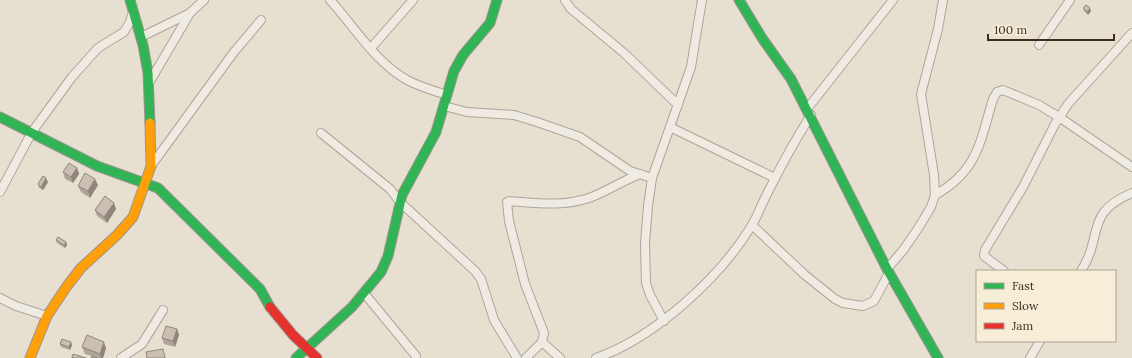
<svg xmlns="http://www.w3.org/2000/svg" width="1132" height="358" viewBox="0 0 1132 358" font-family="Lora,serif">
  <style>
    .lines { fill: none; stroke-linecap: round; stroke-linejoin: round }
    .street-casing { stroke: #ada599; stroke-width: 10 }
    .fast-casing { stroke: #9c958a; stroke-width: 11 }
    .slow-casing { stroke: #9c958a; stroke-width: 11 }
    .jam-casing { stroke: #9c958a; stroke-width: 11 }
    .street { stroke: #efebe3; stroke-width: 8 }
    .fast { stroke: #30b455; stroke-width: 9 }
    .slow { stroke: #ff9f0a; stroke-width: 9 }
    .jam { stroke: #e5322d; stroke-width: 9 }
    .wall { fill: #afa499 }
    .shaded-wall { fill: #8e867d }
    .building { fill: #cbbfb2; stroke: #8e867d }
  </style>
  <rect width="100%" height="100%" fill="#e7e0d1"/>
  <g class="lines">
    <defs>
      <g id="street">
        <path d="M 330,0 C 355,27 376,64 409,81 C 421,87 434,91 447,95"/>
        <path d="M 565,0 L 571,9 L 624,53 L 678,105"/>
        <path d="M 141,37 L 190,13"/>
        <path d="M 1039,45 L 1070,0"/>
        <path d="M 371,48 L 413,0"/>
        <path d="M 149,83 L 190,13 L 204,0"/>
        <path d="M 444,106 L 467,112 L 514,115 L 537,122 L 580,137 L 630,171 L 652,178"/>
        <path d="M 807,109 L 893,0"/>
        <path d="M 670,127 L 775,178"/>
        <path d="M 321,133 L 390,189 L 400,202 L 475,271 L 481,279 L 494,320 L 517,358"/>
        <path d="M 151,166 L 234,52 L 261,20"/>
        <path d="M 0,192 L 32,132 L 72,77 L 98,48 L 124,32 L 130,22 L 133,12"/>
        <path d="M 935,195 C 978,171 980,142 993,99 L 997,92 L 1003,90 L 1039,105 L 1059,117 L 1132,167"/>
        <path d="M 752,225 L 805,275 L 835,299 L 843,303 L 863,306 L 874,301 L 889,273"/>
        <path d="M 887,269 L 904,249 L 919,227 L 931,207 L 935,195 L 934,175 L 921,94 L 938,29 L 943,0"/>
        <path d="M 1004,271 L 984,256 L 985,250 L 1023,187 L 1055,124 L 1068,104 L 1132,33"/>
        <path d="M 1081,271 C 1104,235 1084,213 1132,193"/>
        <path d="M 364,293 L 416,356"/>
        <path d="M 0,298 L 16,306 L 47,316"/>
        <path d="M 664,321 L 650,295 L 646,283 L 645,243 L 648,206 L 652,178 L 691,67 L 702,0"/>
        <path d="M 121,358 L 142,344 L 163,310"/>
        <path d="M 526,358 L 542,342"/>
        <path d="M 560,358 L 542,342 L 544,333 L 525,284 L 509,221 L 507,202 L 509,201 C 537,203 562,207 589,198 C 606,192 622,181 640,174"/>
        <path d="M 596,358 C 654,338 720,278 752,225 C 758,215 762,203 768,192 C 781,166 795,140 811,115"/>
        <path d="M 1030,358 L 1040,341"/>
      </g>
      <g id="fast">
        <path d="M 130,0 L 143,45 L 148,73 L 150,123"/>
        <path d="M 739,0 L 762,38 L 791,79 L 887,269 L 938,358"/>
        <path d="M 0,117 L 97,166 L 158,188 L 260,289 L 270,307"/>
        <path d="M 296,358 L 352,307 L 381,272 L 388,256 L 402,195 L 436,132 L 454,71 L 463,55 L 490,23 L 497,0"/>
      </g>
      <path id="slow" d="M 30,358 L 47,316 L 67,286 L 81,268 L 117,235 L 133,217 L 151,166 L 150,123"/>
      <path id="jam" d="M 270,307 L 293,335 L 317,358"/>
    </defs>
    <!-- street casing -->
    <use href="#street" class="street-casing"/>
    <!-- fast casing -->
    <use href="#fast" class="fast-casing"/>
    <!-- slow casing -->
    <use href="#slow" class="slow-casing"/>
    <!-- jam casing -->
    <use href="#jam" class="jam-casing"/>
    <!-- street -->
    <use href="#street" class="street"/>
    <!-- fast -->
    <use href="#fast" class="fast"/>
    <!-- slow -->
    <use href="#slow" class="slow"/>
    <!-- jam -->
    <use href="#jam" class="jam"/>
  </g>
  <!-- wall -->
  <g class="wall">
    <path d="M 1083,8 L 1091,11 L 1088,15 L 1084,11 Z"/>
    <path d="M 77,168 L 79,174 L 73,183 L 65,179 L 63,172 Z"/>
    <path d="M 48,182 L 43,190 L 39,188 L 38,184 Z"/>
    <path d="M 98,185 L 90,198 L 81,192 L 78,186 Z"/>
    <path d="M 116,209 L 107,223 L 97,216 L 95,210 Z"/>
    <path d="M 56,240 L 66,242 L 67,245 L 65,248 L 57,243 Z"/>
    <path d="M 177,329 L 179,335 L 175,347 L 164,344 L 162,338 Z"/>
    <path d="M 71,342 L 72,345 L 70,350 L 61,347 L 60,344 Z"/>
    <path d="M 82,347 L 106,348 L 103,358 L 91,358 L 92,356 L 85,354 Z"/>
  </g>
  <!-- shaded-wall -->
  <g class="shaded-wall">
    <path d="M 1090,8 L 1091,11 L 1088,15 L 1087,12 Z"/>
    <path d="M 77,168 L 79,174 L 73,183 L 71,177 Z"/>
    <path d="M 46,178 L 48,182 L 43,190 L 41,187 Z"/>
    <path d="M 95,179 L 98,185 L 90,198 L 88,191 Z"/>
    <path d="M 114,203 L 116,209 L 107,223 L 104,217 Z"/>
    <path d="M 66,242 L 67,245 L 65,248 L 64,245 Z"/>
    <path d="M 177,329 L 179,335 L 175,347 L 173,341 Z"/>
    <path d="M 71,342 L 72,345 L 70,350 L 69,347 Z"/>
    <path d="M 104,342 L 106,348 L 103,358 L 101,358 L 100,354 Z"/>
  </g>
  <!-- building -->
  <g class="building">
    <path d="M 1086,5 L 1090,8 L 1087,12 L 1083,8 Z"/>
    <path d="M 69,163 L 77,168 L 71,177 L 63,172 Z"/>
    <path d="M 85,173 L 95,179 L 88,191 L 78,186 Z"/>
    <path d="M 43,176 L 46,178 L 41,187 L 38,184 Z"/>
    <path d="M 105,196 L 114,203 L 104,217 L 95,210 Z"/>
    <path d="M 58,237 L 66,242 L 64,245 L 56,240 Z"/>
    <path d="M 166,326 L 177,329 L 173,341 L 162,338 Z"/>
    <path d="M 87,335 L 104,342 L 100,354 L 82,347 Z"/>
    <path d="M 62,339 L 71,342 L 69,347 L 60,344 Z"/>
    <path d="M 163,349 L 165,358 L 147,358 L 146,352 Z"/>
    <path d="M 73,354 L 86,358 L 72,358 Z"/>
    <path d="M 92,356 L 97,358 L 91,358 Z"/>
  </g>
  <!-- legend -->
  <rect x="976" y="270" width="140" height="72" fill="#f7eed8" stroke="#ada18e"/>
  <rect x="984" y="283" width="20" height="6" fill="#30b455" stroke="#ada18e"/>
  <text x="1012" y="290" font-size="12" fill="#3d2e20">Fast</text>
  <rect x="984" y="303" width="20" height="6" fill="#ff9f0a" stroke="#ada18e"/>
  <text x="1012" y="310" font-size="12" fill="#3d2e20">Slow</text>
  <rect x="984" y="323" width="20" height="6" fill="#e5322d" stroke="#ada18e"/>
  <text x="1012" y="330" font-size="12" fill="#3d2e20">Jam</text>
  <!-- scale -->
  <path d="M988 34v6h126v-6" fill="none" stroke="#3d2e20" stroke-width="2"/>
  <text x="994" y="34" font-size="12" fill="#3d2e20" stroke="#f7eed8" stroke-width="3" paint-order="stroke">100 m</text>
</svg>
